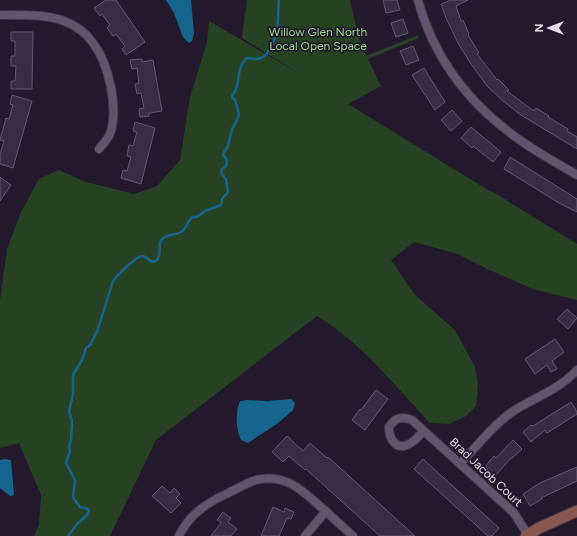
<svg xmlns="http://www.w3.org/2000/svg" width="577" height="536" viewBox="0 0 577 536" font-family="Figtree,sans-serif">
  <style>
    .green { fill: #284324 }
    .water { fill: #15658f }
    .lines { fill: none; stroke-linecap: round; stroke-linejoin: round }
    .stream { stroke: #15658f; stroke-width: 2.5 }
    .building { fill: #3a2c43; stroke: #655770 }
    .street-casing { stroke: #3d3444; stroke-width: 10 }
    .secondary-casing { stroke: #3d3444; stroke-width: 13 }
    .street { stroke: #62546c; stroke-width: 8 }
    .secondary { stroke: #895951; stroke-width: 11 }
    .labels { text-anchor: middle; stroke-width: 3.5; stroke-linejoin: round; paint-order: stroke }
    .park-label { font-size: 12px; fill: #92d787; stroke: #25192e }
    .street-label { font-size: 12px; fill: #e4dceb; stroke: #25192e }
  </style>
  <rect width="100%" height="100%" fill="#25192e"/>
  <!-- green -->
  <path class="green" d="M 247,0 L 350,0 L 356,27 L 366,56 L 418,35 L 419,38 L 368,59 L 381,86 L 348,104 L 488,190 L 498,195 L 577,244 L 577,300 L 533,289 L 485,268 L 458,254 L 414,242 L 391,260 L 415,295 L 455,330 L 475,367 L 478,386 L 476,406 L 466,416 L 449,424 L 430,423 C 394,385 362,343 317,316 L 156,440 L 110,536 L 34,536 L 39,525 L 41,495 L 19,443 L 0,448 L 0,300 L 7,249 L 21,212 L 39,179 L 59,170 L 86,182 L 134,194 L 157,186 L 180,160 L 190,97 L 207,42 L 209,21 L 300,74 L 242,38 Z"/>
  <!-- water -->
  <g class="water">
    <path d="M 166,0 L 191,0 L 194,33 L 192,41 L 189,43 L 183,37 L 174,13 Z"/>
    <path d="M 291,399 L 295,403 L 293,410 L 278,423 L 248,443 L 241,440 C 236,430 235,412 240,401 L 247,400 L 267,401 Z"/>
    <path d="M 5,459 L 11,460 L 14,495 L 10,496 L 0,488 L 0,460 Z"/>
  </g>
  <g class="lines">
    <!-- stream -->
    <path class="stream" d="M 68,536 L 78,523 L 86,516 L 89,512 L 88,509 L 80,507 L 73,497 L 75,480 L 66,463 L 70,451 L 69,446 L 71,440 L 72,421 L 69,411 L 73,394 L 73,375 L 82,360 L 86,348 L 90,345 L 98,329 L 113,281 C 117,276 136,256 142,256 C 146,256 149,261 153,262 C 165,258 155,245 163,238 C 168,234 176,235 181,232 C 186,229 188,221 192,217 L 197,217 L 205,211 L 221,205 L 222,199 L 228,192 L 226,179 L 221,173 L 222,169 L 226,166 L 227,161 L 223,154 L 228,146 L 232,129 L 237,120 L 239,114 L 235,100 L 232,97 C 233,94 235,92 236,89 C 240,78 237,67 247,58 L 256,59 L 261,58 L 266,55 L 277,35 L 279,0"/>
  </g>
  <!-- building -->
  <g class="building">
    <path d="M 106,0 L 116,0 L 145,42 L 126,55 L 122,49 L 125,46 L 116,34 L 113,36 L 107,28 L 110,25 L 102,14 L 100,16 L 94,8 Z"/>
    <path d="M 383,0 L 397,0 L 400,10 L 386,13 Z"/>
    <path d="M 451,0 L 468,0 L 456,6 L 461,21 L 463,20 L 469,34 L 468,35 L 479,53 L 477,54 L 497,80 L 498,79 L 509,90 L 507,91 L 534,111 L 536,108 L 549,116 L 548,117 L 568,129 L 567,131 L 577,137 L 577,149 L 521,115 L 503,101 L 487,86 L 471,64 L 459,45 L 446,18 L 441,4 Z"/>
    <path d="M 403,19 L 408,33 L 396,37 L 391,23 Z"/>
    <path d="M 11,32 L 33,32 L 32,89 L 11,89 L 11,81 L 15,81 L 16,66 L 11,66 L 11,56 L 15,56 L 15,41 L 11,41 Z"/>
    <path d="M 413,46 L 419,60 L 406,65 L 400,51 Z"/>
    <path d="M 142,59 L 142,62 L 153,60 L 162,111 L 149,113 L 149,116 L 140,117 L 139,109 L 144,108 L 141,93 L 137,94 L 135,84 L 139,83 L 137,68 L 132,69 L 130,60 Z"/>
    <path d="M 424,68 L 445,102 L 435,110 L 412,75 Z"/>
    <path d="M 12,95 L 32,101 L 13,168 L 0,164 L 0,154 L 4,141 L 0,140 L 6,118 L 9,119 L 13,105 L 10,104 Z"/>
    <path d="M 452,110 L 462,121 L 451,131 L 441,120 Z"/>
    <path d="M 135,122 L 155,128 L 141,184 L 121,178 L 123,170 L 127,171 L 131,157 L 127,156 L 129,145 L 133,146 L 137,132 L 133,131 Z"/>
    <path d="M 471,127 L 501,152 L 493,162 L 473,146 L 472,148 L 461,138 Z"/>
    <path d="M 510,157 L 577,199 L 577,212 L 559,203 L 504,169 Z"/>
    <path d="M 0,177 L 11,185 L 0,201 Z"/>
    <path d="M 567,309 L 577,318 L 568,329 L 557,319 Z"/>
    <path d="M 555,339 L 564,352 L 552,361 L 557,369 L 551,372 L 547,365 L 535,374 L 525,359 Z"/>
    <path d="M 376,390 L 388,399 L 365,430 L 352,420 L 360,409 L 361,410 Z"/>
    <path d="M 571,402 L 577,412 L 577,414 L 547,433 L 545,430 L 531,442 L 523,432 L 531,425 L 533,426 Z"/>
    <path d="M 287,436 L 303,451 L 310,443 L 327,458 L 328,457 L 415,536 L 380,536 L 306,469 L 305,470 L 289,456 L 283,462 L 272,452 Z"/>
    <path d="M 513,440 L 522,449 L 511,459 L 511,458 L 495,476 L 485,467 L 494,456 L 496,458 Z"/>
    <path d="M 423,459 L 499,528 L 492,536 L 488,536 L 414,469 Z"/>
    <path d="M 577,467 L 577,481 L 541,498 L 542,499 L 530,506 L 523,494 L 540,483 Z"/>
    <path d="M 162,486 L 170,493 L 174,488 L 180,494 L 176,498 L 181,503 L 171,513 L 152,496 Z"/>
    <path d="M 273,507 L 284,512 L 285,508 L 294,512 L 291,519 L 287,518 L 279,536 L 261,536 Z"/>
    <path d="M 223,512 L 231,518 L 228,522 L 237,529 L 231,536 L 211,536 L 221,523 L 217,520 Z"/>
  </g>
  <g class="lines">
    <defs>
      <g id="street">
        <path d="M 418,0 C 434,59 468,103 517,138 C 536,152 557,163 577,175"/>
        <path d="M 0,15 C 20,15 45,14 64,21 C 75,25 86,33 93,43 C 109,64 119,109 110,134 C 107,140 103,144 99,149"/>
        <path d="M 424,431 C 419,436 415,441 409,444 C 396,451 389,439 389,427 C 395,418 401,416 412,420 L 514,513 L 528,535"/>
        <path d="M 460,464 C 477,446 494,424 515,410 C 536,397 560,389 577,370"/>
        <path d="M 179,536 C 189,515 205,504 226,494 C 235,490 246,483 256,480 C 285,473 302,490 321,507 C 332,517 342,526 353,536"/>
        <path d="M 305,536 L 326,511"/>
      </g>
      <path id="secondary" d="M 526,536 L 539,528 L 577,511"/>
    </defs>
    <!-- street casing -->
    <use href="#street" class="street-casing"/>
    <!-- secondary casing -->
    <use href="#secondary" class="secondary-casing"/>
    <!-- street -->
    <use href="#street" class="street"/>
    <!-- secondary -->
    <use href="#secondary" class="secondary"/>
  </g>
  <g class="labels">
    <!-- park labels -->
    <g class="park-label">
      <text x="318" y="36">Willow Glen North<tspan x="318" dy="14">Local Open Space</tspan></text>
    </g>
    <!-- street labels -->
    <g class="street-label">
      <text transform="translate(486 472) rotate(43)" y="4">Brad Jacob Court</text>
    </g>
  </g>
  <!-- north arrow -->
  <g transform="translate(549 28) rotate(270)" stroke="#25192e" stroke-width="3" paint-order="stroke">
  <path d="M0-3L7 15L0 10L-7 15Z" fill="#e4dceb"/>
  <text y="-6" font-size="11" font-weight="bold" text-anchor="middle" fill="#e4dceb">N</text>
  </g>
</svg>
